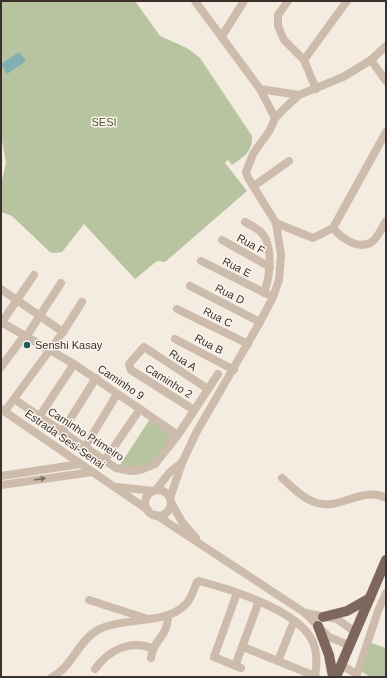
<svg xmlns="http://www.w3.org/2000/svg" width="387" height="678" viewBox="0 0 387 678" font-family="Helvetica,sans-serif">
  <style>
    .green { fill: #b8c4a0 }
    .water { fill: #7fb0b2 }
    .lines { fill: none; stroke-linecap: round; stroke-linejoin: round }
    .minor { stroke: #cdbbac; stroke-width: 8 }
    .major { stroke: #7d675c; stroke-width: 10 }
    .oneway { fill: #7d6f65 }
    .poi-dot { fill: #1f5a5e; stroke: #fbf5ee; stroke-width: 1.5 }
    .labels { text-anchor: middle; stroke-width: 3; stroke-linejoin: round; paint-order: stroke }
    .park-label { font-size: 11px; fill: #4a5a2e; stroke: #fbf5ee }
    .street-label { font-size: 11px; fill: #3b302b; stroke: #fbf5ee }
    .poi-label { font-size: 11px; fill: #3b302b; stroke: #fbf5ee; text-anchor: start }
  </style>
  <rect width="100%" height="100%" fill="#f4ebe1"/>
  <!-- green -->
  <g class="green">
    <path d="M 1,1 L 135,1 L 160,36 L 187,48 L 200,58 L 252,136 C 253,152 243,157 232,165 L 228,160 L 225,163 L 247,191 L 165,262 L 157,261 L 135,279 L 84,224 L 62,252 L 55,253 L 50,252 L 12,216 L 1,212 L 1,184 L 6,163 L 1,135 Z"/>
    <path d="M 150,419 L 175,436 C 158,457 150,474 120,465 Z"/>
    <path d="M 371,643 L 386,648 L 385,677 L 371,677 L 360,671 Z"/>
  </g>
  <!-- water -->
  <path class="water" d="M 19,52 L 26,61 L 7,74 L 1,64 Z"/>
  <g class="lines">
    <!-- minor -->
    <g class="minor">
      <path d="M 195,1 L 260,89"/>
      <path d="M 288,1 L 278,15 L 278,26 L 284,40 L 304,60 L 316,89"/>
      <path d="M 222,36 L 244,1"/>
      <path d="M 304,60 L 347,1"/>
      <path d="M 371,60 L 386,81"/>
      <path d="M 275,118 L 260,89 L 299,95"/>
      <path d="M 254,186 L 289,161"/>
      <path d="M 245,222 C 250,225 257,228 261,232 C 274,245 270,277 264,293"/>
      <path d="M 276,223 L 313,238 L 333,228"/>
      <path d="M 333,228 L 386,132"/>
      <path d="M 333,228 C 342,239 361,252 374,240 C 379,235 382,227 386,221"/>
      <path d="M 222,240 L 270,267"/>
      <path d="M 201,261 L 267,294"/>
      <path d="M 190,286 L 260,322"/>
      <path d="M 1,289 L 63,332"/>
      <path d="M 177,309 L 248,344"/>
      <path d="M 1,322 L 74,364 L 178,435"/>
      <path d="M 2,322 L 34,275"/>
      <path d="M 26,337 L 61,283"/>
      <path d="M 175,339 L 234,370"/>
      <path d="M 1,367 L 24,336"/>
      <path d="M 14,399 L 116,468 L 131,471 L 140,470 L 155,464 L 178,435 L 218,374"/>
      <path d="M 1,409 L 148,510"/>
      <path d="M 194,410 L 131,370 L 129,364 L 144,347 L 208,389"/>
      <path d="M 5,411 L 63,332 L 82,302"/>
      <path d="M 39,417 L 74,364"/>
      <path d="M 62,432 L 96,378"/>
      <path d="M 85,447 L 117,394"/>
      <path d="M 105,460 L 140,409"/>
      <path d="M 1,476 L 80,464"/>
      <path d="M 282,478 C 292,487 303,499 317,503 C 340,510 363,486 386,498"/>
      <path d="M 1,485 L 92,472"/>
      <path d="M 117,487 L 154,491"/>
      <path d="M 156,490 L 169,473 L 181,463"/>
      <circle cx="158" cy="503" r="13"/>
      <path d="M 170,498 L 182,463 L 196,433 L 260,322 L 273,297 L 279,280 L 281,255 L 276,223 L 247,176 L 246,172 L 253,154 L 270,130 L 275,118 L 286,107 L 299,95 L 343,77 L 358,68 L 371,60 L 386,46"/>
      <path d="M 171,502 L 182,522 L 196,538"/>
      <path d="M 156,515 L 305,613 L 329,637 L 349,645"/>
      <path d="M 237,593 L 214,657 L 241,668"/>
      <path d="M 89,600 L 148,619"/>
      <path d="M 305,613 L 337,619 L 355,632"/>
      <path d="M 243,647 L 315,676"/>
      <path d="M 151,658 C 153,639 168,638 168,615"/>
      <path d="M 278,661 L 294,621"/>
      <path d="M 341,665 L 357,674 L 378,611 L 386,593"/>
      <path d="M 235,666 L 259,601"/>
      <path d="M 95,669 C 108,651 129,639 152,648"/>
      <path d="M 52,677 C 71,668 78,642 96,631 C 121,616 166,626 186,604 C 191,599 194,589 197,582 L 199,581 C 230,589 297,610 312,640 C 318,652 317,665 315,677"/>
    </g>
    <!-- major -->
    <g class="major">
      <path d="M 323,617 L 347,611 L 370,598"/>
      <path d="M 318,626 L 329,655 L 333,677"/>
      <path d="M 336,677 L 386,560"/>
    </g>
  </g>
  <!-- one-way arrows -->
  <defs><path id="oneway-solid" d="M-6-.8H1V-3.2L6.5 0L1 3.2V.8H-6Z"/></defs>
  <use class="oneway" href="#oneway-solid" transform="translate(40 479) rotate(-8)"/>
  <!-- markers -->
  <circle class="poi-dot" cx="27" cy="345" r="4"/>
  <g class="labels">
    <!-- park labels -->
    <g class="park-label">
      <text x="104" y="126">SESI</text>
    </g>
    <!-- street labels -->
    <g class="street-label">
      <text transform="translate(251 244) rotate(29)" y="4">Rua F</text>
      <text transform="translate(237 267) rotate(27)" y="4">Rua E</text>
      <text transform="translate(230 294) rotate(27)" y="4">Rua D</text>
      <text transform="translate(218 317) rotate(27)" y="4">Rua C</text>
      <text transform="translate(209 344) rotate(28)" y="4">Rua B</text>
      <text transform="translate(183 360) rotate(33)" y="4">Rua A</text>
      <text transform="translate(169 381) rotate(32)" y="4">Caminho 2</text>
      <text transform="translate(121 382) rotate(34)" y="4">Caminho 9</text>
      <text transform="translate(86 434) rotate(33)" y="4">Caminho Primeiro</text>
      <text transform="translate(65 439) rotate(35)" y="4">Estrada Sesi-Senai</text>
    </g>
    <!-- poi labels -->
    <g class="poi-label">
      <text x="35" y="349">Senshi Kasay</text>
    </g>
  </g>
  <!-- border -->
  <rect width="387" height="678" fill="none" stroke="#3b302b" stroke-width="4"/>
</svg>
